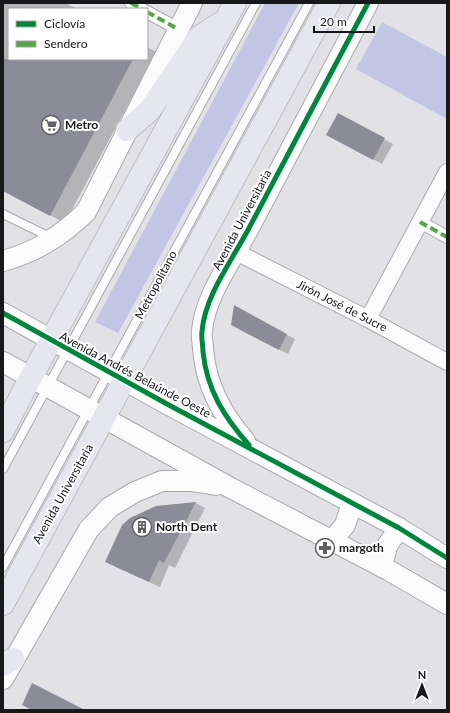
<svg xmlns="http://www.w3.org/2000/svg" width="450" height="713" viewBox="0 0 450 713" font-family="Lato,sans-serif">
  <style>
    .green { fill: #c2c5e3 }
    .shadow { fill: #0003 }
    .building { fill: #8b8c97 }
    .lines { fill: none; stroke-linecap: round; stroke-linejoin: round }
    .service-casing { stroke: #aaaaad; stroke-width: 10 }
    .pedestrian-casing { stroke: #aaaaad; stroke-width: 14 }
    .minor-casing { stroke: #aaaaad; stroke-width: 18 }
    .tertiary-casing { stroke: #aaaaad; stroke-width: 22 }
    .primary-casing { stroke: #bdbec0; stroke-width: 24 }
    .service { stroke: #fbfbfb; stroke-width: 8 }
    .pedestrian { stroke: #fbfbfb; stroke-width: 12 }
    .minor { stroke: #fbfbfb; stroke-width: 16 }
    .tertiary { stroke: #fbfbfb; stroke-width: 20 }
    .primary { stroke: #e6e6ee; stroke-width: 22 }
    .quiet { stroke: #52a942; stroke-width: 4; stroke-dasharray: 8 4; stroke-linecap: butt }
    .cycleway-casing { stroke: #fff; stroke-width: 8 }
    .cycleway { stroke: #00873e; stroke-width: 5 }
    .labels { text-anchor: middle; stroke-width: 4; stroke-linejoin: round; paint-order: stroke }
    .poi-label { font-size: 12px; font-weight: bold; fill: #17181a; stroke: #fff; text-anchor: start }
    .street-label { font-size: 12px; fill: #17181a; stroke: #fff }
  </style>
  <rect width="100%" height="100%" fill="#e2e2e6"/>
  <!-- green -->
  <g class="green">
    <path d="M 265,3 L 299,3 L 118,333 L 95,322 Z"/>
    <path d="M 382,22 L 447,57 L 447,119 L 356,69 Z"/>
  </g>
  <!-- shadow -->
  <g class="shadow">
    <path d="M 3,3 L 65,3 L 77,9 L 9,9 L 9,59 L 147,59 L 147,47 L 156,52 L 65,223 L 3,191 Z"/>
    <path d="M 336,139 L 384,139 L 393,144 L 382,164 Z"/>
    <path d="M 234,307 L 295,339 L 288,354 L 240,330 Z"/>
    <path d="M 196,503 L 205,508 L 175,568 L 169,565 L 160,587 L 116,567 Z"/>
  </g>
  <!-- building -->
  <g class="building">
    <path d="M 3,59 L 133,59 L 50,216 L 3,191 Z"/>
    <path d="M 338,113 L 385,138 L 373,160 L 326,135 Z"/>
    <path d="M 234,305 L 287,334 L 279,350 L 231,325 Z"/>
    <path d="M 196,502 L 164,563 L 159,560 L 149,582 L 105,562 L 122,525 L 130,518 L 156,506 Z"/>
    <path d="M 32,683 L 85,710 L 32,710 L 22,705 Z"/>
  </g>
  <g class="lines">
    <defs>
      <g id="service">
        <path d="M 3,214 L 52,238"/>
        <path d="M 3,469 L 256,3"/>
        <path d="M 3,567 L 309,3"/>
      </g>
      <g id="pedestrian">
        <path d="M 131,3 L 142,9"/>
        <path d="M 147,12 L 178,29"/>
        <path d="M 420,222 L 447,237"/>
      </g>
      <g id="minor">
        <path d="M 236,252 L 368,319 L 447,362"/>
        <path d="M 368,319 L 447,172"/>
      </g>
      <g id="tertiary">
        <path d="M 3,261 C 36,252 61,236 86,212 L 192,3"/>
        <path d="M 3,313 L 167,404 L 399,528 L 447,558"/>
        <path d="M 3,362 L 229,487 L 390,571 L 447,604"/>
        <path d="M 245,441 C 221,413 206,385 203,349 C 203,343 201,337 202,331 C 205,295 233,259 249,228 C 289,153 329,78 368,3"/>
        <path d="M 332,541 L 345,525 L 352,504"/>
        <path d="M 382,567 L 387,546 L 399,528"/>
        <path d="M 3,679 L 89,529 L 110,507 L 135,492 L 162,481 L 191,481 L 216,485"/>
      </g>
      <g id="primary">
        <path d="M 127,130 L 149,111 L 199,37 L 224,21"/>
        <path d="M 3,431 L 24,390 L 235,3"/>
        <path d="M 3,604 L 329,3"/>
        <path d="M 3,665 L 13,659"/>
      </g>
    </defs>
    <!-- service casing -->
    <use href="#service" class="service-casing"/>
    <!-- pedestrian casing -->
    <use href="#pedestrian" class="pedestrian-casing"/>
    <!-- minor casing -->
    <use href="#minor" class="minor-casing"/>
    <!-- tertiary casing -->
    <use href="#tertiary" class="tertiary-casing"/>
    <!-- primary casing -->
    <use href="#primary" class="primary-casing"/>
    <!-- service -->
    <use href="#service" class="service"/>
    <!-- pedestrian -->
    <use href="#pedestrian" class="pedestrian"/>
    <!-- minor -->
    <use href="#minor" class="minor"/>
    <!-- tertiary -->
    <use href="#tertiary" class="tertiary"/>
    <!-- primary -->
    <use href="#primary" class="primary"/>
    <!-- quiet -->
    <g class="quiet">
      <path d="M 131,3 L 142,9"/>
      <path d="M 147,12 L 178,29"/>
      <path d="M 420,222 L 447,237"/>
    </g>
    <defs>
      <g id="cycleway">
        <path d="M 3,313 L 167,404 L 399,528 L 447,558"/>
        <path d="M 249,445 C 224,417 207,390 203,352 C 203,345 201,338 202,331 C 205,295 233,259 249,228 C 289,153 329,78 368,3"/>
      </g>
    </defs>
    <!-- cycleway casing -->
    <use href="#cycleway" class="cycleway-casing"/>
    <!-- cycleway -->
    <use href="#cycleway" class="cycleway"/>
  </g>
  <!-- icons -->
  <defs>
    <symbol id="supermarket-ring" viewBox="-11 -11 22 22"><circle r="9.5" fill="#fff" stroke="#5e5f61" stroke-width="1.5"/><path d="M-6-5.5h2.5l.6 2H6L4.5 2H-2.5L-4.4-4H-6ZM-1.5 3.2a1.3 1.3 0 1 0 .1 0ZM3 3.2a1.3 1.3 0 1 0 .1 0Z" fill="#5e5f61"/></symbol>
    <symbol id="building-ring" viewBox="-11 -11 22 22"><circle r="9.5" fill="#fff" stroke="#5e5f61" stroke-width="1.5"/><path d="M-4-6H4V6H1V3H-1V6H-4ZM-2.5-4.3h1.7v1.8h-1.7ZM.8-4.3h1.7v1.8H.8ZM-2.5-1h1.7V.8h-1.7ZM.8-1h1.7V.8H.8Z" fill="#5e5f61"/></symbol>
    <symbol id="pharmacy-ring" viewBox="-11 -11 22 22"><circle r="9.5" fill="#fff" stroke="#5e5f61" stroke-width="1.5"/><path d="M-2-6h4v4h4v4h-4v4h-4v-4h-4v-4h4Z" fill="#5e5f61"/></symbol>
  </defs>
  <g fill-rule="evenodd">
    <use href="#supermarket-ring" x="40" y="114" width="22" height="22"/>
    <use href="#building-ring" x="131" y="516" width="22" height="22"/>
    <use href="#pharmacy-ring" x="314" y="537" width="22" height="22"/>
  </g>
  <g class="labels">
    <!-- poi labels -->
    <g class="poi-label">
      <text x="65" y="129">Metro</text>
      <text x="156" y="531">North Dent</text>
      <text x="339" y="552">margoth</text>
    </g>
    <!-- street labels -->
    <g class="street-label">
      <text transform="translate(242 220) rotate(-62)" y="4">Avenida Universitaria</text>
      <text transform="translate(156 285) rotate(-62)" y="4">Metropolitano</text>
      <text transform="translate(342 306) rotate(27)" y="4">Jirón José de Sucre</text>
      <text transform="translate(135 375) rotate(28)" y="4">Avenida Andrés Belaúnde Oeste</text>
      <text transform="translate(63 494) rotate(-61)" y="4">Avenida Universitaria</text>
    </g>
  </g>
  <!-- border -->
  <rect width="450" height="713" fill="none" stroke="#17181a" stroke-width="8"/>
  <!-- legend -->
  <rect x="8" y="8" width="140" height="52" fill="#ffffff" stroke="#a2a3a3"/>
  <rect x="16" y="21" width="20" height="6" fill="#00873e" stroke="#a2a3a3"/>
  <text x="44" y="28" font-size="12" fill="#17181a">Ciclovía</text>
  <rect x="16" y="41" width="20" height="6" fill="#52a942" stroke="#a2a3a3"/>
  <text x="44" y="48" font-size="12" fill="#17181a">Sendero</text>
  <!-- north arrow -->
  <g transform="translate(422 685)" stroke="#ffffff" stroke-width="3" paint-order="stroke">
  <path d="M0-3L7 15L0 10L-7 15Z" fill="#17181a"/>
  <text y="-6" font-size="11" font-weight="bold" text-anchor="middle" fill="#17181a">N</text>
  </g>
  <!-- scale -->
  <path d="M314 26v6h60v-6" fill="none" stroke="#17181a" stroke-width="2"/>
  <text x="320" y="26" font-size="12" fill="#17181a" stroke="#ffffff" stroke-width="3" paint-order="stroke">20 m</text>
</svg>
